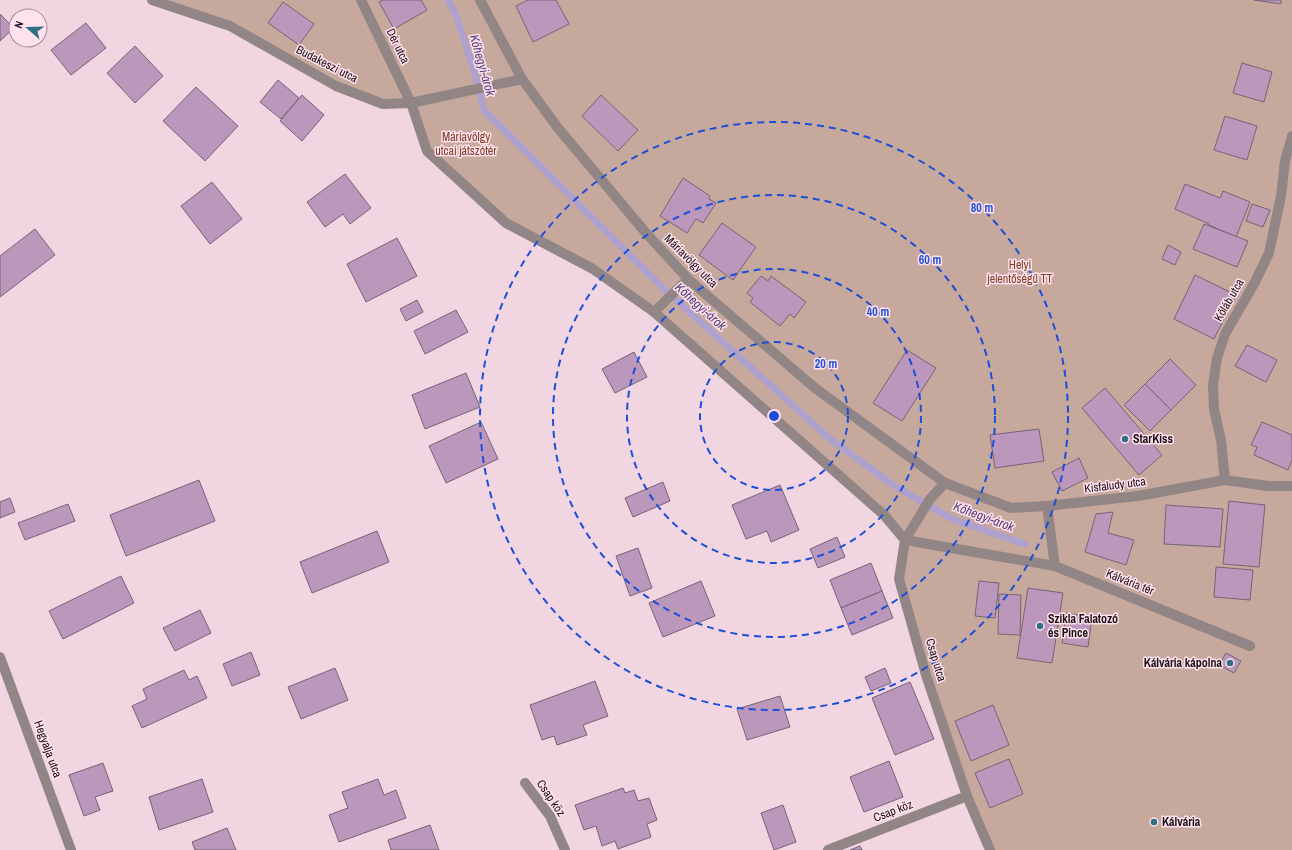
<svg xmlns="http://www.w3.org/2000/svg" width="1292" height="850" viewBox="0 0 1292 850" font-family="'Archivo Narrow',sans-serif">
  <style>
    .green { fill: #c7a89d }
    .lines { fill: none; stroke-linecap: round; stroke-linejoin: round }
    .stream { stroke: #afa1ce; stroke-width: 7 }
    .building { fill: #ba97bb; stroke: #766476 }
    .service { stroke: #928585; stroke-width: 10 }
    .minor { stroke: #928585; stroke-width: 10 }
    .ring { fill: none; stroke: #1d4ed8; stroke-width: 2; stroke-dasharray: 7 5 }
    .poi-dot { fill: #316f85; stroke: #ffe2ee; stroke-width: 1.5 }
    .labels { text-anchor: middle; stroke-width: 3; stroke-linejoin: round; paint-order: stroke }
    .street-label { font-size: 12px; fill: #1b1116; stroke: #ffe2ee }
    .park-label { font-size: 12px; fill: #7c3d25; stroke: #ffe2ee }
    .poi-label { font-size: 12px; font-weight: bold; fill: #1b1116; stroke: #ffe2ee; text-anchor: start }
    .water-label { font-size: 13px; font-style: italic; fill: #56407a; stroke: #ffe2ee }
    .centre { fill: #1d4ed8; stroke: #ffe2ee; stroke-width: 2 }
    .ring-label { font-size: 12px; text-anchor: middle; font-weight: bold; fill: #1d4ed8; stroke: #ffe2ee; stroke-width: 3; stroke-linejoin: round; paint-order: stroke }
  </style>
  <rect width="100%" height="100%" fill="#f1d5e1"/>
  <!-- green -->
  <path class="green" d="M 152,0 L 1292,0 L 1292,850 L 990,850 L 978,822 L 899,579 L 905,540 L 654,312 L 593,269 L 506,223 L 427,151 L 411,103 L 383,104 L 336,86 L 230,26 Z"/>
  <g class="lines">
    <!-- stream -->
    <path class="stream" d="M 448,0 L 456,15 L 473,67 L 484,110 L 664,289 L 829,438 L 893,485 L 952,519 L 1025,544"/>
  </g>
  <!-- building -->
  <g class="building">
    <path d="M 383,0 L 421,0 L 427,10 L 394,29 L 379,2 Z"/>
    <path d="M 528,0 L 556,0 L 569,24 L 533,42 L 516,6 Z"/>
    <path d="M 1254,0 L 1281,0 L 1281,4 Z"/>
    <path d="M 283,2 L 314,24 L 299,45 L 268,23 Z"/>
    <path d="M 0,14 L 14,28 L 0,41 Z"/>
    <path d="M 86,23 L 106,48 L 71,75 L 51,50 Z"/>
    <path d="M 135,46 L 163,76 L 135,103 L 107,73 Z"/>
    <path d="M 1242,63 L 1272,72 L 1264,102 L 1233,93 Z"/>
    <path d="M 278,80 L 299,98 L 281,119 L 260,102 Z"/>
    <path d="M 196,87 L 238,126 L 205,161 L 163,121 Z"/>
    <path d="M 302,95 L 324,115 L 302,141 L 280,121 Z"/>
    <path d="M 601,95 L 638,130 L 618,151 L 582,116 Z"/>
    <path d="M 1225,116 L 1257,126 L 1247,160 L 1214,150 Z"/>
    <path d="M 345,174 L 371,208 L 350,224 L 343,214 L 325,227 L 307,202 Z"/>
    <path d="M 683,178 L 710,196 L 709,199 L 716,203 L 703,223 L 696,219 L 687,233 L 660,216 Z"/>
    <path d="M 212,182 L 242,219 L 210,244 L 181,206 Z"/>
    <path d="M 1185,184 L 1220,198 L 1223,191 L 1250,202 L 1236,237 L 1209,225 L 1209,224 L 1175,209 Z"/>
    <path d="M 1252,204 L 1270,210 L 1263,227 L 1246,221 Z"/>
    <path d="M 722,223 L 756,247 L 733,280 L 699,255 Z"/>
    <path d="M 1204,224 L 1248,241 L 1237,267 L 1193,249 Z"/>
    <path d="M 35,229 L 55,255 L 0,297 L 0,256 Z"/>
    <path d="M 397,238 L 417,276 L 366,302 L 347,264 Z"/>
    <path d="M 1168,245 L 1181,252 L 1175,265 L 1162,259 Z"/>
    <path d="M 1195,275 L 1236,295 L 1214,339 L 1174,319 Z"/>
    <path d="M 761,276 L 768,281 L 771,276 L 806,302 L 794,318 L 790,314 L 780,326 L 750,302 L 753,298 L 747,293 Z"/>
    <path d="M 417,300 L 423,312 L 406,321 L 400,309 Z"/>
    <path d="M 456,310 L 468,332 L 425,354 L 414,331 Z"/>
    <path d="M 1247,345 L 1277,360 L 1266,382 L 1235,366 Z"/>
    <path d="M 907,350 L 936,368 L 902,421 L 873,403 Z"/>
    <path d="M 634,352 L 647,377 L 615,393 L 602,369 Z"/>
    <path d="M 1170,359 L 1196,385 L 1171,410 L 1145,384 Z"/>
    <path d="M 466,373 L 480,407 L 425,429 L 412,395 Z"/>
    <path d="M 1145,384 L 1171,410 L 1150,431 L 1124,405 Z"/>
    <path d="M 1105,388 L 1162,455 L 1139,475 L 1082,408 Z"/>
    <path d="M 481,422 L 498,459 L 446,483 L 429,446 Z"/>
    <path d="M 1262,422 L 1292,435 L 1292,460 L 1288,470 L 1254,455 L 1257,447 L 1251,445 Z"/>
    <path d="M 1039,429 L 1044,461 L 995,468 L 990,435 Z"/>
    <path d="M 1079,458 L 1088,478 L 1062,491 L 1052,472 Z"/>
    <path d="M 199,480 L 215,521 L 126,556 L 110,515 Z"/>
    <path d="M 663,482 L 670,501 L 633,517 L 625,498 Z"/>
    <path d="M 780,485 L 799,530 L 771,542 L 767,531 L 746,539 L 732,505 Z"/>
    <path d="M 10,498 L 15,512 L 0,518 L 0,502 Z"/>
    <path d="M 1229,501 L 1265,505 L 1259,567 L 1223,564 Z"/>
    <path d="M 68,504 L 75,521 L 25,540 L 18,523 Z"/>
    <path d="M 1166,505 L 1223,509 L 1220,547 L 1164,544 Z"/>
    <path d="M 1113,512 L 1108,533 L 1134,540 L 1126,565 L 1085,552 L 1096,514 Z"/>
    <path d="M 377,531 L 389,562 L 312,593 L 300,562 Z"/>
    <path d="M 837,537 L 845,557 L 818,568 L 810,549 Z"/>
    <path d="M 638,548 L 652,588 L 630,596 L 616,556 Z"/>
    <path d="M 871,563 L 882,591 L 841,608 L 830,580 Z"/>
    <path d="M 1216,567 L 1253,570 L 1250,600 L 1214,597 Z"/>
    <path d="M 121,576 L 134,603 L 63,639 L 49,611 Z"/>
    <path d="M 701,581 L 715,616 L 663,637 L 649,603 Z"/>
    <path d="M 979,581 L 999,583 L 995,618 L 975,616 Z"/>
    <path d="M 1028,588 L 1063,593 L 1052,663 L 1017,658 Z"/>
    <path d="M 882,591 L 893,618 L 852,635 L 841,608 Z"/>
    <path d="M 999,594 L 1021,595 L 1020,635 L 998,634 Z"/>
    <path d="M 200,610 L 211,633 L 175,651 L 163,628 Z"/>
    <path d="M 1066,613 L 1092,617 L 1088,647 L 1062,643 Z"/>
    <path d="M 251,652 L 260,675 L 232,686 L 223,664 Z"/>
    <path d="M 1226,653 L 1241,661 L 1234,673 L 1219,665 Z"/>
    <path d="M 335,668 L 348,700 L 301,719 L 288,687 Z"/>
    <path d="M 885,668 L 891,683 L 871,691 L 865,677 Z"/>
    <path d="M 184,670 L 189,680 L 197,676 L 207,698 L 142,728 L 132,706 L 147,699 L 143,689 Z"/>
    <path d="M 595,681 L 608,716 L 583,725 L 587,735 L 557,745 L 554,736 L 542,740 L 530,705 Z"/>
    <path d="M 910,682 L 934,739 L 895,755 L 872,698 Z"/>
    <path d="M 780,696 L 790,727 L 747,740 L 737,709 Z"/>
    <path d="M 993,705 L 1009,745 L 971,761 L 955,721 Z"/>
    <path d="M 1009,759 L 1023,794 L 990,808 L 975,773 Z"/>
    <path d="M 889,761 L 903,797 L 864,812 L 850,777 Z"/>
    <path d="M 103,763 L 113,791 L 95,797 L 100,810 L 84,816 L 69,775 Z"/>
    <path d="M 202,779 L 213,812 L 159,830 L 149,797 Z"/>
    <path d="M 378,779 L 384,795 L 396,790 L 406,818 L 339,842 L 329,815 L 348,808 L 342,792 Z"/>
    <path d="M 623,788 L 625,793 L 634,790 L 638,801 L 649,798 L 657,820 L 647,824 L 651,837 L 618,849 L 615,841 L 602,846 L 596,826 L 584,830 L 575,805 Z"/>
    <path d="M 783,805 L 796,842 L 774,850 L 761,813 Z"/>
    <path d="M 430,825 L 439,850 L 391,850 L 388,840 Z"/>
    <path d="M 227,828 L 236,850 L 195,850 L 192,842 Z"/>
    <path d="M 860,846 L 862,850 L 850,850 Z"/>
  </g>
  <g class="lines">
    <!-- service -->
    <g class="service">
      <path d="M 654,312 L 688,279"/>
      <path d="M 905,540 L 1055,566"/>
    </g>
    <!-- minor -->
    <g class="minor">
      <path d="M 152,0 L 230,26 L 336,86 L 383,104 L 411,103 L 522,79"/>
      <path d="M 361,0 L 411,103 L 427,151 L 506,223 L 593,269 L 654,312 L 884,515 L 905,540"/>
      <path d="M 480,0 L 522,79 L 558,128 L 646,233 L 688,279 L 815,388 L 945,483 L 1011,508 L 1047,506 L 1138,496 L 1225,480 L 1268,486 L 1292,486"/>
      <path d="M 1225,480 L 1221,440 L 1214,409 L 1213,385 L 1217,358 L 1225,334 L 1255,282 L 1269,253 L 1281,196 L 1285,161 L 1292,136"/>
      <path d="M 945,483 L 930,499 L 905,540 L 899,579 L 926,675 L 967,796 L 990,850"/>
      <path d="M 1047,506 L 1055,566 L 1250,646"/>
      <path d="M 0,657 L 71,850"/>
      <path d="M 525,783 L 550,816 L 565,850"/>
      <path d="M 828,850 L 967,796"/>
    </g>
  </g>
  <!-- distance rings -->
  <g class="ring">
    <circle cx="774" cy="416" r="74"/>
    <circle cx="774" cy="416" r="147"/>
    <circle cx="774" cy="416" r="221"/>
    <circle cx="774" cy="416" r="294"/>
  </g>
  <!-- markers -->
  <g class="poi-dot">
    <circle cx="1125" cy="439" r="4"/>
    <circle cx="1040" cy="626" r="4"/>
    <circle cx="1230" cy="663" r="4"/>
    <circle cx="1154" cy="822" r="4"/>
  </g>
  <g class="labels">
    <!-- street labels -->
    <g class="street-label">
      <text transform="translate(398 46) rotate(64)" y="4">Dér utca</text>
      <text transform="translate(327 64) rotate(27)" y="4">Budakeszi utca</text>
      <text transform="translate(691 261) rotate(45)" y="4">Máriavölgy utca</text>
      <text transform="translate(1229 300) rotate(-60)" y="4">Kőláb utca</text>
      <text transform="translate(1115 485) rotate(-7)" y="4">Kisfaludy utca</text>
      <text transform="translate(1130 582) rotate(22)" y="4">Kálvária tér</text>
      <text transform="translate(936 660) rotate(73)" y="4">Csap utca</text>
      <text transform="translate(48 749) rotate(70)" y="4">Hegyalja utca</text>
      <text transform="translate(551 798) rotate(56)" y="4">Csap köz</text>
      <text transform="translate(893 811) rotate(-21)" y="4">Csap köz</text>
    </g>
    <!-- park labels -->
    <g class="park-label">
      <text x="466" y="141">Máriavölgy<tspan x="466" dy="14">utcai játszótér</tspan></text>
      <text x="1020" y="269">Helyi<tspan x="1020" dy="14">jelentőségű TT</tspan></text>
    </g>
    <!-- poi labels -->
    <g class="poi-label">
      <text x="1133" y="443">StarKiss</text>
      <text x="1048" y="623">Szikla Falatozó<tspan x="1048" dy="14">és Pince</tspan></text>
      <text x="1222" y="667" text-anchor="end">Kálvária kápolna</text>
      <text x="1162" y="826">Kálvária</text>
    </g>
    <!-- water labels -->
    <g class="water-label">
      <text transform="translate(483 65) rotate(74)" y="5">Kőhegyi-árok</text>
      <text transform="translate(701 306) rotate(42)" y="5">Kőhegyi-árok</text>
      <text transform="translate(984 516) rotate(20)" y="5">Kőhegyi-árok</text>
    </g>
  </g>
  <circle cx="774" cy="416" r="6" class="centre"/>
  <g class="ring-label">
    <text x="982" y="212">80 m</text>
    <text x="930" y="264">60 m</text>
    <text x="878" y="316">40 m</text>
    <text x="826" y="368">20 m</text>
  </g>
  <!-- north arrow -->
  <g transform="translate(28 28) rotate(290)"><circle r="19" fill="#ffe2ee" stroke="#a48e98"/>
  <path d="M0-3L7 15L0 10L-7 15Z" fill="#316f85"/>
  <text y="-6" font-size="11" font-weight="bold" text-anchor="middle" fill="#1b1116">N</text>
  </g>
</svg>
